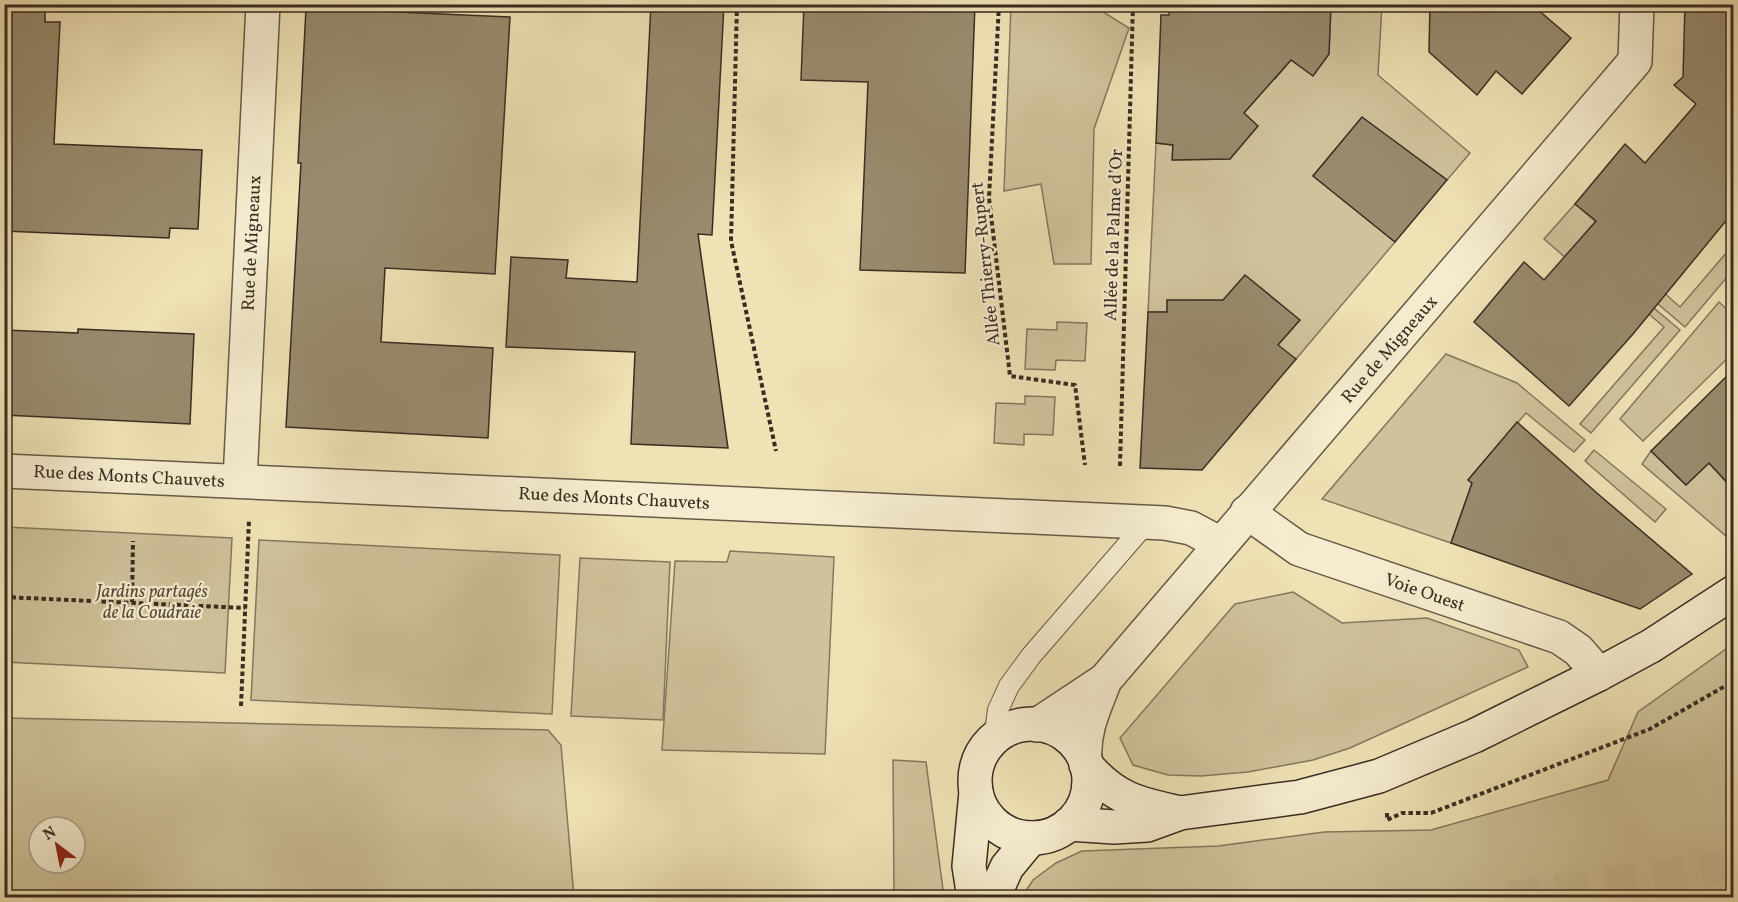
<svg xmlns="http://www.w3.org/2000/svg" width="1738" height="902" viewBox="0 0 1738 902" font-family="Vollkorn,serif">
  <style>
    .green { fill: #d0c39c; stroke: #84785f; stroke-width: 1.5; fill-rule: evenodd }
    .building { fill: #988b6e; stroke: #392d22; stroke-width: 1.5 }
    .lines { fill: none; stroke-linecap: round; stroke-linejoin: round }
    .highway-tunnel { stroke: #cbbe98; stroke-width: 33; stroke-dasharray: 33 16; stroke-linecap: butt }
    .lane-casing { stroke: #665a47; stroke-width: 22 }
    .street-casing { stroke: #665a47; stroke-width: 36 }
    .secondary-casing { stroke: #392d22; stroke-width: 36 }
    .path { stroke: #392d22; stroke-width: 4; stroke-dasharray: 4.5 3; stroke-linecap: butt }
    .lane { stroke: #f5eccf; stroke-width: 20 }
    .street { stroke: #f5eccf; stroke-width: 33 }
    .secondary { stroke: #f5eccf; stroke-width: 33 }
    .labels { text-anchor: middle; stroke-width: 4.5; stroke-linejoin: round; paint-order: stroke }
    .street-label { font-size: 18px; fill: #392d22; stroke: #f5eccf }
    .park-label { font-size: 18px; font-style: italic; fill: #574b3a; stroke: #f5eccf }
  </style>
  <rect width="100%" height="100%" fill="#efe2b5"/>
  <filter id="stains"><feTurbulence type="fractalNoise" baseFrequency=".00333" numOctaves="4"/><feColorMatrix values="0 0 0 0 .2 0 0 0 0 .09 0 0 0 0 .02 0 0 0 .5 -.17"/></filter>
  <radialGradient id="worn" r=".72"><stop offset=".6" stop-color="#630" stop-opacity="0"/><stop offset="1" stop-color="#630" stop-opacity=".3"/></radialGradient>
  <!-- green -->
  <g class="green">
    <path d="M 1011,5 L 1100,5 L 1100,10 L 1129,28 L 1094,129 L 1091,264 L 1054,264 L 1041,184 L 1004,191 Z"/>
    <path d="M 1331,5 L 1382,5 L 1378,75 L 1470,153 L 1447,180 L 1362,118 L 1313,176 L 1395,242 L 1296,359 L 1167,301 L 1167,312 L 1148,312 L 1156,143 L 1173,145 L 1173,160 L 1230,159 L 1257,126 L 1242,112 L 1270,76 L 1275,79 L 1291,60 L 1313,75 L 1329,54 Z"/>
    <path d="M 1575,204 L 1659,276 L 1653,283 L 1680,307 L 1733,245 L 1733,270 L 1685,327 L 1645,293 L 1642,298 L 1680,330 L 1591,433 L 1580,424 L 1664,327 L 1636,303 L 1628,312 L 1544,239 Z"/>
    <path d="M 1719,302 L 1733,315 L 1733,353 L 1643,441 L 1620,419 Z"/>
    <path d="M 1057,322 L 1087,323 L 1085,361 L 1056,360 L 1055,370 L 1025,369 L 1027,329 L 1057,330 Z"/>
    <path d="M 1446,354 L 1517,383 L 1585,440 L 1574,452 L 1526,413 L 1468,480 L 1490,500 L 1486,509 L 1465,503 L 1451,543 L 1322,499 Z"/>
    <path d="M 1025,396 L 1055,397 L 1053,435 L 1024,434 L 1024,445 L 994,443 L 996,403 L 1025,404 Z"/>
    <path d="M 1594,450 L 1666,509 L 1655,522 L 1585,461 Z"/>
    <path d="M 1651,451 L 1686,485 L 1709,463 L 1729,485 L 1733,482 L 1733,542 L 1642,464 Z"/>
    <path d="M 5,527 L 232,538 L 225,673 L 5,662 Z"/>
    <path d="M 259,540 L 560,555 L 552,714 L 251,700 Z"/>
    <path d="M 730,551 L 834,557 L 825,754 L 662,750 L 675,561 L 727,562 Z"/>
    <path d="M 580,558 L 670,562 L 663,720 L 571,716 Z"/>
    <path d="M 1293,592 L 1342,623 L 1427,618 L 1519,650 L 1528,667 L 1350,748 L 1313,760 L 1248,772 L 1201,776 L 1168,775 L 1133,765 L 1120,738 L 1235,604 Z"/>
    <path d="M 1733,644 L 1733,897 L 1022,897 L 1033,880 L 1056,863 L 1082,851 L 1218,846 L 1324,832 L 1431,830 L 1608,780 L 1638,712 Z"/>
    <path d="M 5,718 L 548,730 L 561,745 L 574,897 L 5,897 ZM 39,827 L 75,827 L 75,863 L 39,863 Z"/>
    <path d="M 893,760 L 926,762 L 944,897 L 894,897 Z"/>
  </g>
  <!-- building -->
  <g class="building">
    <path d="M 4,4 L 45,4 L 45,22 L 60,22 L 54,144 L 202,150 L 198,229 L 170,228 L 169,238 L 4,231 Z"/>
    <path d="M 651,4 L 724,4 L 712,235 L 698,234 L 728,448 L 631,444 L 635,352 L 506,347 L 511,257 L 568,260 L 566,278 L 637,282 Z"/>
    <path d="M 804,4 L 975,4 L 965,273 L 860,270 L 868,82 L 801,80 Z"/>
    <path d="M 1170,4 L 1331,4 L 1329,54 L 1313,76 L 1291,60 L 1244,113 L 1258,126 L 1230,159 L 1172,160 L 1173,145 L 1156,143 L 1161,15 L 1169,15 Z"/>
    <path d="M 1430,4 L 1531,4 L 1571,38 L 1522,94 L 1496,71 L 1477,95 L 1429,52 Z"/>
    <path d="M 1685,4 L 1734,7 L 1734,211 L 1633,334 L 1569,406 L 1474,322 L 1524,262 L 1544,280 L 1596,221 L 1575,204 L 1625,144 L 1645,163 L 1696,104 L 1674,85 L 1683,77 Z"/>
    <path d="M 306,8 L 510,17 L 495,274 L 385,268 L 381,342 L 493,348 L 488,438 L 286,427 L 301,163 L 298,163 Z"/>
    <path d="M 1362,117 L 1447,180 L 1395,242 L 1313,176 Z"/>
    <path d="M 1245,275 L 1300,320 L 1278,345 L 1296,359 L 1202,470 L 1140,468 L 1148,312 L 1167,312 L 1167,300 L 1223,300 Z"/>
    <path d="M 78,329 L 194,334 L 190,424 L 4,415 L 4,330 L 78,333 Z"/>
    <path d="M 1734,369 L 1734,490 L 1709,463 L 1686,485 L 1651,451 Z"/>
    <path d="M 1517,422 L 1598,494 L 1692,574 L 1640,609 L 1451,543 L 1472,483 L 1468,480 Z"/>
  </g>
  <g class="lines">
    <!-- highway-tunnel -->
    <path class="highway-tunnel" d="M 1508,898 L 1734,866"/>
    <defs>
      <path id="lane" d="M 994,739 L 998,710 L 1009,686 L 1031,656 L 1147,522"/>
      <g id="street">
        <path d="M 4,471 L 1165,523 L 1191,528 L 1219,543"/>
        <path d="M 240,481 L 263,4"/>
        <path d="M 1247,512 L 1299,549 L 1559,637 L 1578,650 L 1599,674"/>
        <path d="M 1037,725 L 1105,680"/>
        <path d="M 1085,759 C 1083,729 1095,707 1105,680 L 1635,61 L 1637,4"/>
      </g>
      <g id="secondary">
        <circle cx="1032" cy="781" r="57"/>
        <path d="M 1086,765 C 1115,799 1138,804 1180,813"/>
        <path d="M 1069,824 L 1114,827 L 1147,825 L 1180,813 L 1300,797 L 1379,776 L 1474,736 L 1599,674 L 1651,646 L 1734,592"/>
        <path d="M 974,898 L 969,866 L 976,792"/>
        <path d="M 993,898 L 1007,867 L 1031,838"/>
      </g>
    </defs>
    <!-- lane casing -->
    <use href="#lane" class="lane-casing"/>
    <!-- street casing -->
    <use href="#street" class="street-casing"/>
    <!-- secondary casing -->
    <use href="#secondary" class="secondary-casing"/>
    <!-- path -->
    <g class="path">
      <path d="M 737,4 L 731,241 L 776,451"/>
      <path d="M 999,4 L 989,198 L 1010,376 L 1075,385 L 1085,465"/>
      <path d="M 1120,466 L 1133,4"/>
      <path d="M 4,597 L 245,608"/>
      <path d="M 132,602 L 133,541"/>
      <path d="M 241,706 L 249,520"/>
      <path d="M 1387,813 L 1387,820 L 1402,813 L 1431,813 L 1650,729 L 1734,681"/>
    </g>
    <!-- lane -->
    <use href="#lane" class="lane"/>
    <!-- street -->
    <use href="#street" class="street"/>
    <!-- secondary -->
    <use href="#secondary" class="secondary"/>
  </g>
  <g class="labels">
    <!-- street labels -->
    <g class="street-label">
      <text transform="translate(1113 235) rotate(-88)" y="6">Allée de la Palme d’Or</text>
      <text transform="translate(251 243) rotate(-87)" y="6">Rue de Migneaux</text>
      <text transform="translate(985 264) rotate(-96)" y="6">Allée Thierry-Rupert</text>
      <text transform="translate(1389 349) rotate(-49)" y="6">Rue de Migneaux</text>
      <text transform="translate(129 476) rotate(3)" y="6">Rue des Monts Chauvets</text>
      <text transform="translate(614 498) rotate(3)" y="6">Rue des Monts Chauvets</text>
      <text transform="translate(1425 592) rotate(19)" y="6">Voie Ouest</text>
    </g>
    <!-- park labels -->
    <g class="park-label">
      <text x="152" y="597">Jardins partagés<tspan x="152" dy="21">de la Coudraie</tspan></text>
    </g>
  </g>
  <!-- margin -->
  <rect width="1738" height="902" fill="none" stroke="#efe2b5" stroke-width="24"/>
  <rect x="6" y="6" width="1726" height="890" fill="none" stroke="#392d22" stroke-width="3"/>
  <rect x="12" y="12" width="1714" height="878" fill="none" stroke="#392d22" stroke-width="1.5"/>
  <!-- north arrow -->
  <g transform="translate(57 845) rotate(328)"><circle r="28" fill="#f5eccf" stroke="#aaa08a" stroke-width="1.5"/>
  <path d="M0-4.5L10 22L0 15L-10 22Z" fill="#8f2418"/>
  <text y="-9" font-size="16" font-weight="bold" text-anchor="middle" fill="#392d22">N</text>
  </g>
  <rect width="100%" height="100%" filter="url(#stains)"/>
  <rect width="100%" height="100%" fill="url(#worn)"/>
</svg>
